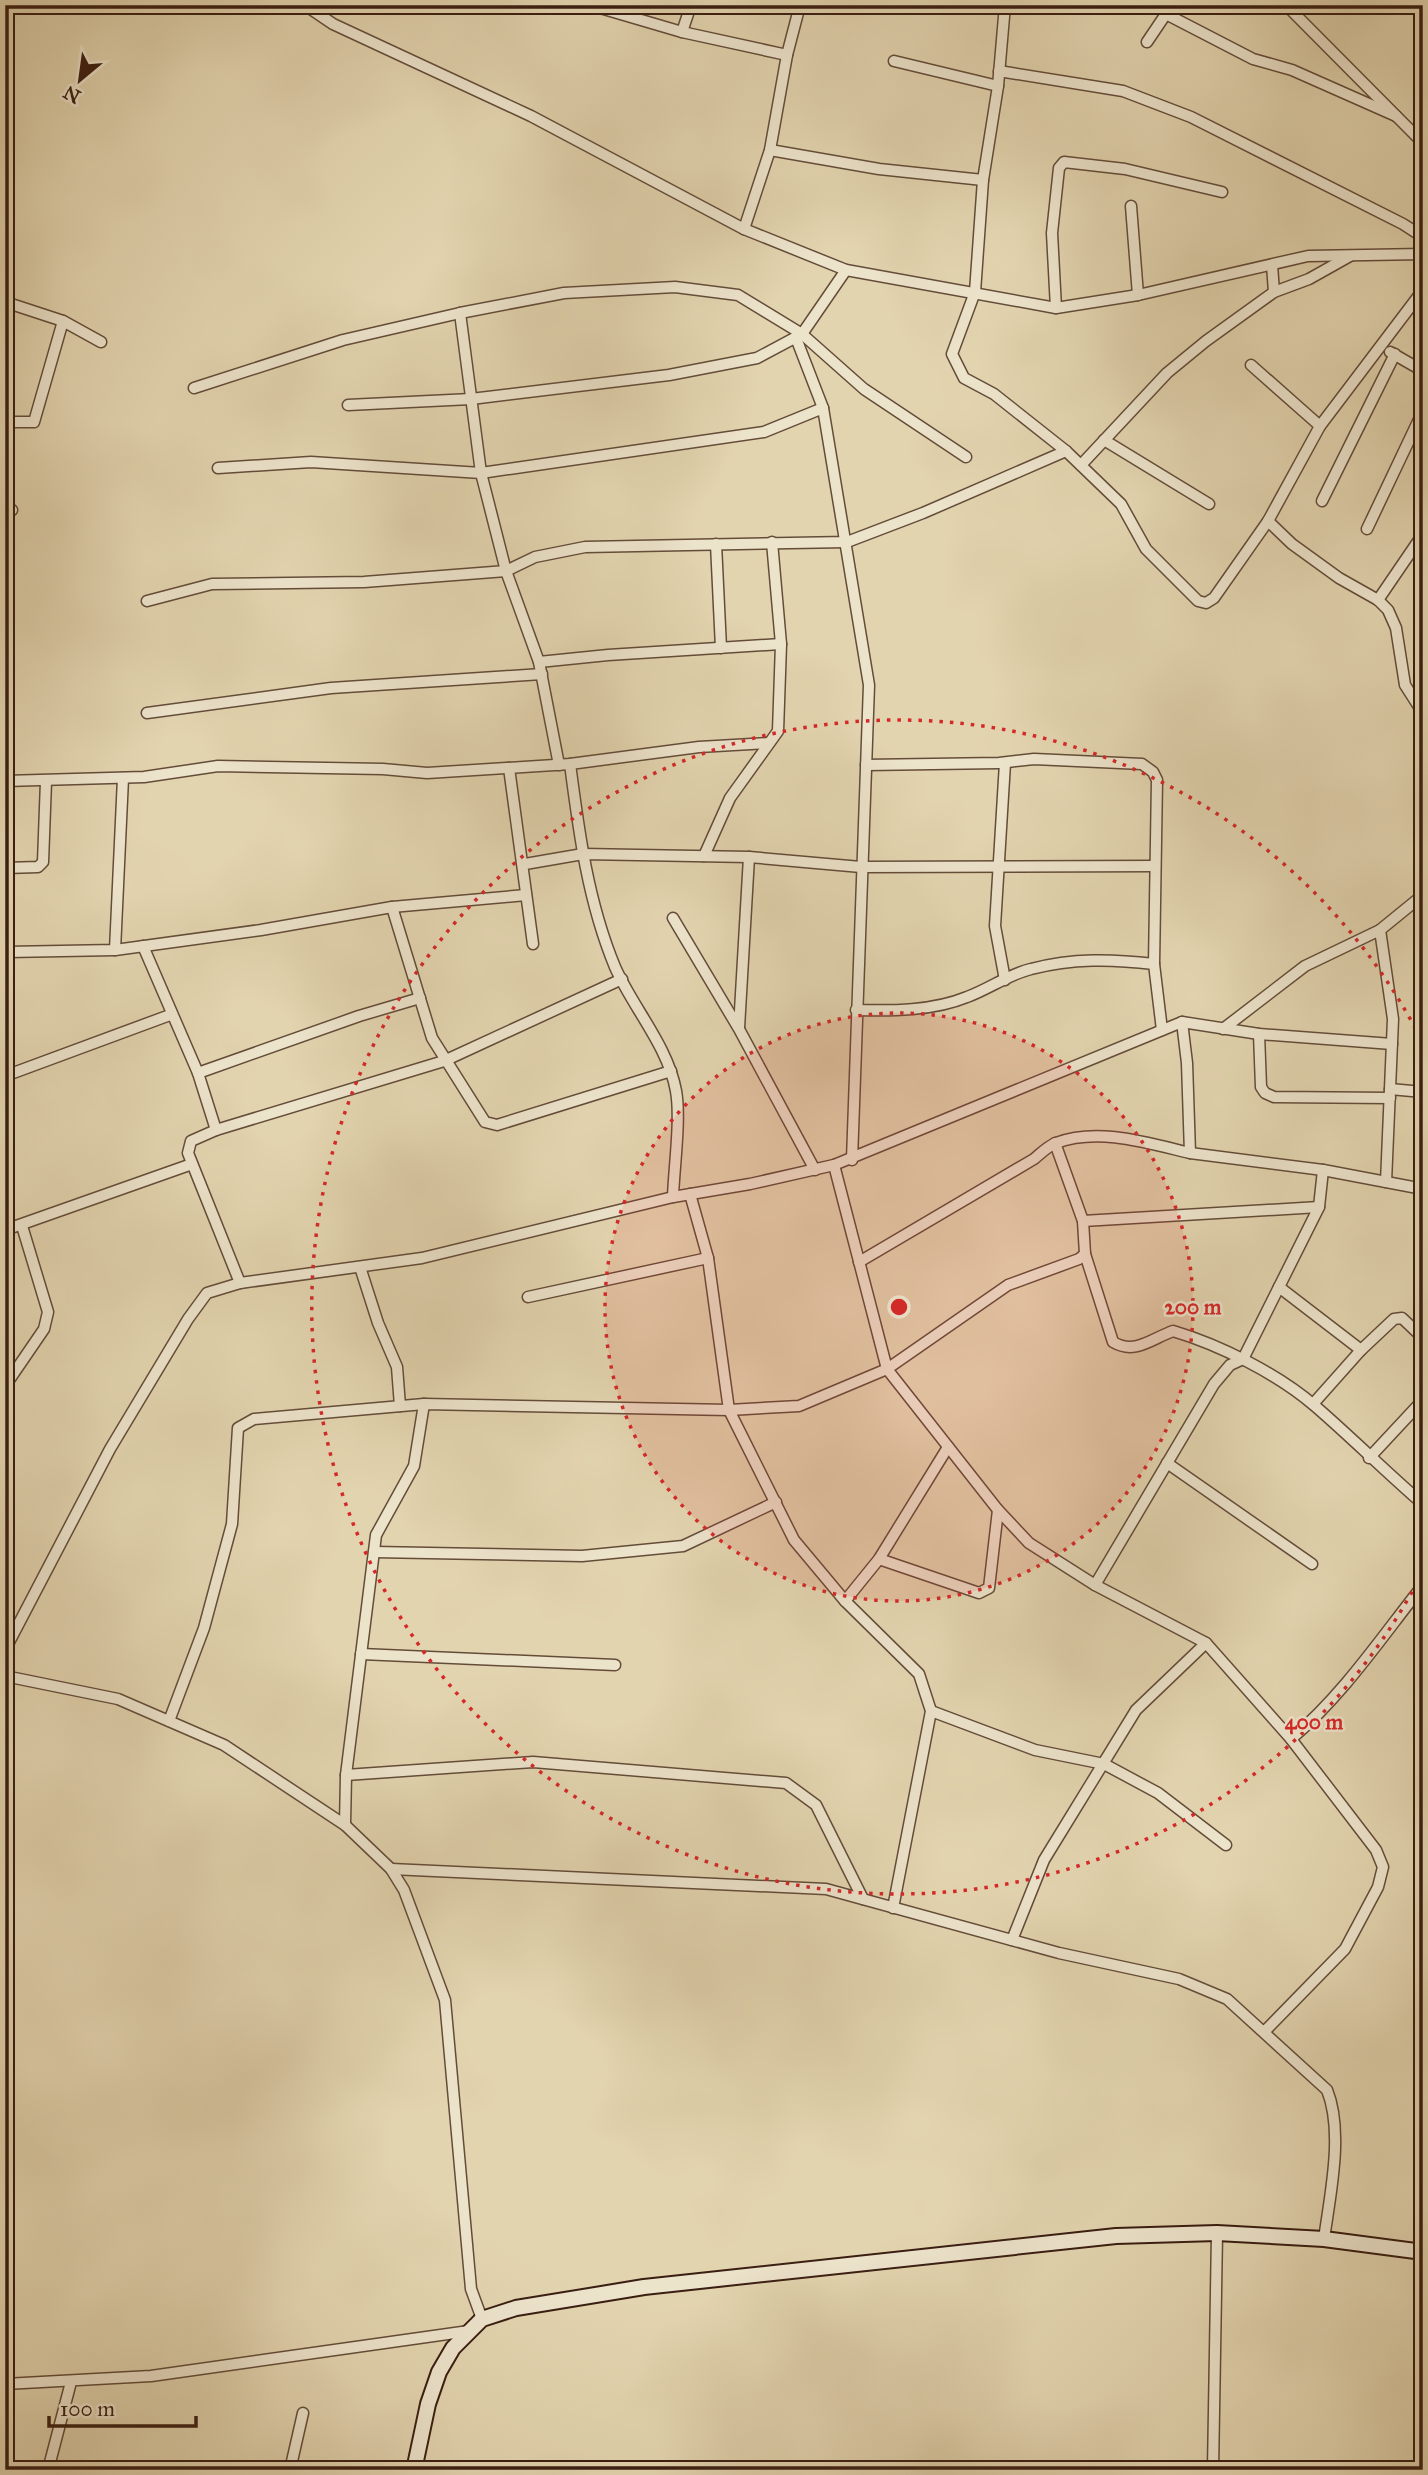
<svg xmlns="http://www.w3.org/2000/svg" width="1428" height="2475" viewBox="0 0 1428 2475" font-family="'IM FELL Great Primer',serif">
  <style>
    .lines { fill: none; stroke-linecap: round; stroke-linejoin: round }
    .street-casing { stroke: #644c39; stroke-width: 13 }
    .secondary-casing { stroke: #3a1e12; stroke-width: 18 }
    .street { stroke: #ece3cb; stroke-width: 10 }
    .secondary { stroke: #ece3cb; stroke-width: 14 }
    .ring { fill: none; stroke: #d62828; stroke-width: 3.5; stroke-dasharray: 3.5 7 }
    .centre { fill: #d62828; stroke: #ece3cb; stroke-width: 3.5 }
    .ring-label { font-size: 21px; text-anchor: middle; font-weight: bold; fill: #d62828; stroke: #ece3cb; stroke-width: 5; stroke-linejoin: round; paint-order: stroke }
  </style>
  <rect width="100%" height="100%" fill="#e2d4af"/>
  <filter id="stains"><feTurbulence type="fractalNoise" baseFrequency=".00286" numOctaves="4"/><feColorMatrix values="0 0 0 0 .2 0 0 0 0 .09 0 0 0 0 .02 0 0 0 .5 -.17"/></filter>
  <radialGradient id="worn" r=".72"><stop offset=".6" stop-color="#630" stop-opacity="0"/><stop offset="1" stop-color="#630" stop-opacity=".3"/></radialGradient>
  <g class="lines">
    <defs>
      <g id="street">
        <path d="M 305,5 L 333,24 L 531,116 L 744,229 L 846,270 L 1056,308 L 1138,295 L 1308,256 L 1423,254"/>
        <path d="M 590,5 L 682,32 L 787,55"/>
        <path d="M 1005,5 L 998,86 L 983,180 L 975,292 L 952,354 L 964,378 L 994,394 L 1066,451 L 1121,504 L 1146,549 L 1198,601 L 1206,603 L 1214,598 L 1268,521 L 1320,426 L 1423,290"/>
        <path d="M 1156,5 L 1164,13 L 1253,59 L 1292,70 L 1396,116"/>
        <path d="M 1286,5 L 1423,143"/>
        <path d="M 682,32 L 691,5"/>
        <path d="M 1147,42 L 1172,5"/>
        <path d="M 894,61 L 998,86"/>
        <path d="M 999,71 L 1123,91 L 1191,117 L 1403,224 L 1423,237"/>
        <path d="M 770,150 L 879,169 L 983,180"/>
        <path d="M 1131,206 L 1138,295"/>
        <path d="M 744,229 L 770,150 L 787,55 L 800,5"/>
        <path d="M 1272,265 L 1274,292"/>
        <path d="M 5,302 L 63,321 L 101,342"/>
        <path d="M 1056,308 L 1052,233 L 1059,168 L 1064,162 L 1125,169 L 1222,192"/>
        <path d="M 460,313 L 481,473 L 506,571 L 539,662 L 559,765"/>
        <path d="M 796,338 L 823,408 L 869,685 L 852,1160"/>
        <path d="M 1390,352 L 1423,371"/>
        <path d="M 1251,365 L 1320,426"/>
        <path d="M 194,388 L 343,340 L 460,313 L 564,293 L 675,287 L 738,295 L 802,334 L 864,389 L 966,457"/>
        <path d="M 348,405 L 471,399 L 669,375 L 757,358 L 802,334 L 846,270"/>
        <path d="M 5,422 L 34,422 L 63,321"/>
        <path d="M 1104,440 L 1209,504"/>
        <path d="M 1081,465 L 1167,373 L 1206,341 L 1274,292 L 1309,279 L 1350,256"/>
        <path d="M 218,468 L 311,462 L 481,473 L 764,432 L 823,408"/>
        <path d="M 1322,501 L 1395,354"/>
        <path d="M 5,511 L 12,510"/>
        <path d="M 1268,521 L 1292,544 L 1339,578 L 1378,600 L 1388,610 L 1396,628 L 1405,685 L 1423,713"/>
        <path d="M 1367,529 L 1423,411"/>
        <path d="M 716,544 L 721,648"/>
        <path d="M 1378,600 L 1423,534"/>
        <path d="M 147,601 L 212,584 L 364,582 L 506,571 L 535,557 L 585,547 L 847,542 L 923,513 L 1066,451"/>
        <path d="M 539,662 L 608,655 L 781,644"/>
        <path d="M 147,713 L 331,688 L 542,674"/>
        <path d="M 570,764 C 579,833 588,902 615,967 C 633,1008 668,1046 676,1091 C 681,1119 674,1167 673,1197"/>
        <path d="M 866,765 L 999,763 L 1034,759 L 1142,764 L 1153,772 L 1157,780 L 1154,964"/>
        <path d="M 509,768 L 533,944"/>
        <path d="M 5,781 L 144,777 L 218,766 L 383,769 L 427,773 L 570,764 L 699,747 L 769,743"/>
        <path d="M 704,856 L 730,798 L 778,731 L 781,644 L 772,542"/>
        <path d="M 525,864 L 583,854 L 749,857 L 861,867 L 1155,866"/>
        <path d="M 5,868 L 38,867 L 43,862 L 46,781"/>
        <path d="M 392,907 L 432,1038 L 485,1122 L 497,1125 L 671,1071"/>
        <path d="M 673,918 L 739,1029 L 815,1170"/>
        <path d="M 143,946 L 198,1073 L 216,1130"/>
        <path d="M 115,950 L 123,778"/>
        <path d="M 7,952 L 115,950 L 261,930 L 392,907 L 526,895"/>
        <path d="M 1005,980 L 995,926 L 1005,763"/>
        <path d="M 856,1010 C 892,1011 933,1011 967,997 C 989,989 1009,974 1031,969 C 1073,958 1112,959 1154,964 L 1162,1030"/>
        <path d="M 739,1028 L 749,857"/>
        <path d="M 1223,1029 L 1305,966 L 1380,930"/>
        <path d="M 1259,1034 L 1261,1087 L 1265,1093 L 1274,1097 L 1390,1098"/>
        <path d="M 198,1073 L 359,1016 L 420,998"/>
        <path d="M 5,1076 L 170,1015"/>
        <path d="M 1390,1089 L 1423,1092"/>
        <path d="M 1190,1153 L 1323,1170 L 1423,1189"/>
        <path d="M 834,1165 L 887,1369 L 998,1510 L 1029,1543 L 1095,1585 L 1206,1643 L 1291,1739 L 1376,1850 L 1383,1867 L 1378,1887 L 1345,1949 L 1264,2032"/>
        <path d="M 1386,1182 L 1393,1019 L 1380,930 L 1423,895"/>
        <path d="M 690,1194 L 708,1258 L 729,1410 L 794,1540 L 845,1601 L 919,1674 L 931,1711 L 893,1908"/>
        <path d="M 1083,1221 L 1319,1207"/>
        <path d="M 5,1230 L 192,1164"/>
        <path d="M 1085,1254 L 1113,1342 C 1135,1355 1151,1339 1173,1331 C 1220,1345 1278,1374 1315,1406 C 1352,1438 1386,1472 1423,1504"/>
        <path d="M 859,1262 L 1034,1159 C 1040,1154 1048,1146 1056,1143 C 1098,1127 1148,1143 1190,1153 L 1187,1063 L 1182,1022 L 1259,1034 L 1392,1044"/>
        <path d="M 360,1267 L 378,1323 L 397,1367 L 400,1406"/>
        <path d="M 240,1283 L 188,1153 L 191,1141 L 216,1130 L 444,1061 L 622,979"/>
        <path d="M 1279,1287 L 1361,1350"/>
        <path d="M 528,1297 L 708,1258"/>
        <path d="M 5,1386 L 44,1329 L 48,1312 L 22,1226"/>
        <path d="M 1313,1404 L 1361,1350 L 1394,1319 L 1402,1318 L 1423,1338"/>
        <path d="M 1369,1458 L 1423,1400"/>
        <path d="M 1167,1463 L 1312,1564"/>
        <path d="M 374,1552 L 582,1556 L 683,1546 L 776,1502"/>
        <path d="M 879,1559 L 979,1593 L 989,1588 L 998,1510"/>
        <path d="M 1095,1585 L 1214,1384 L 1230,1365 L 1243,1359 L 1319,1207 L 1323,1170"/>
        <path d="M 845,1601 L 879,1559 L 948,1447"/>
        <path d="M 5,1650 L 110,1449 L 188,1319 L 207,1293 L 240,1283 L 422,1258 L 673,1197 L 750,1184 L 834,1165 L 1182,1022"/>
        <path d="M 361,1654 L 615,1665"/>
        <path d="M 5,1676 L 118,1699 L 224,1745 L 345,1825 L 391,1869 L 404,1890 L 445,2000 L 471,2289 L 482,2319"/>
        <path d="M 931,1711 L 1035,1750 L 1104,1764 L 1158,1793 L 1226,1845"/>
        <path d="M 169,1721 L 204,1628 L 232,1524 L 238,1428 L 254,1419 L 424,1404 L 729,1410 L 799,1406 L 887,1369 L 1008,1285 L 1079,1259 L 1085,1254 L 1083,1221 L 1055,1143"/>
        <path d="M 1291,1739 C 1343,1695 1381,1638 1423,1585"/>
        <path d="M 346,1775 L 533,1762 L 786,1783 L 816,1805 L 863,1899"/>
        <path d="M 345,1825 L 346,1775 L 376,1535 L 414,1466 L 424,1404"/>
        <path d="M 391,1869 L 826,1889 L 1059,1953 L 1179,1979 L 1227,1999 L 1327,2090 C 1344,2132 1330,2195 1324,2239"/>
        <path d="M 1012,1940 L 1044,1860 L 1136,1710 L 1206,1643"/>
        <path d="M 5,2384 L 151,2376 L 469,2331"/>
        <path d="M 48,2470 L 71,2382"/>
        <path d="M 290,2470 L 303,2413"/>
        <path d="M 1213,2470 L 1217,2233"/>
      </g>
      <path id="secondary" d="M 414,2470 L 428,2404 L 439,2372 L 453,2348 L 482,2319 L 516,2308 L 644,2287 L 1116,2236 L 1217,2233 L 1324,2239 L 1423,2252"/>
    </defs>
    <!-- street casing -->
    <use href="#street" class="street-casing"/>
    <!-- secondary casing -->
    <use href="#secondary" class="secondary-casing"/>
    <!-- street -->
    <use href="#street" class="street"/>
    <!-- secondary -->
    <use href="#secondary" class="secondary"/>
  </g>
  <!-- distance rings -->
  <circle cx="899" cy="1307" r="294" fill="#d62828" fill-opacity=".12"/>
  <g class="ring">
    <circle cx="899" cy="1307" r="294"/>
    <path d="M1422 1573A587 587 0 1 1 1422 1041"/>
  </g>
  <circle cx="899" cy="1307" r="10" class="centre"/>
  <g class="ring-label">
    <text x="1193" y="1314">200 m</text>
    <text x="1314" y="1729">400 m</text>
  </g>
  <!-- margin -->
  <rect width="1428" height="2475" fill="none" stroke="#e2d4af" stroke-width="28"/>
  <rect x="7" y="7" width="1414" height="2461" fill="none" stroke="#3a1e12" stroke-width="3.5"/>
  <rect x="14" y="14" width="1400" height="2447" fill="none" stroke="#3a1e12" stroke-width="2"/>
  <!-- north arrow -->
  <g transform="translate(80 80) rotate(209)" stroke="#ece3cb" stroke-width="5" paint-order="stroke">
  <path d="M0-5L12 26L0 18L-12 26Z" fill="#3a1e12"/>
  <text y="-10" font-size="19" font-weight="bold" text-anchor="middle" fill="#3a1e12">N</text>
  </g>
  <!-- scale -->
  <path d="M49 2416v10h147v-10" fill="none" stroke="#3a1e12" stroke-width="3.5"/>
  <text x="60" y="2416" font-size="21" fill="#3a1e12" stroke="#ece3cb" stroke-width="5" paint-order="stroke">100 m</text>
  <rect width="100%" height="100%" filter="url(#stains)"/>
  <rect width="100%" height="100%" fill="url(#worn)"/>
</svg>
